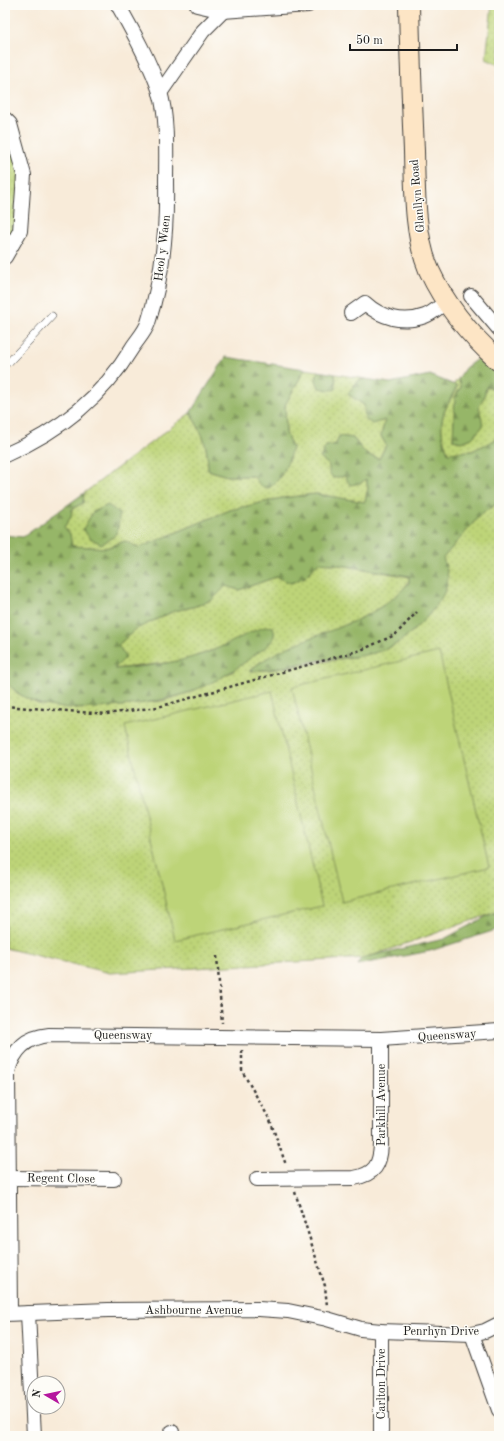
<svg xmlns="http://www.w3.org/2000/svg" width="504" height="1441" viewBox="0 0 504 1441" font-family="'Old Standard TT',serif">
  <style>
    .grass { fill: url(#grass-dots); stroke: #6c784a }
    .forest { fill: url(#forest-firs); stroke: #596942 }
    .pitch { fill: #bdd478; stroke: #6c784a }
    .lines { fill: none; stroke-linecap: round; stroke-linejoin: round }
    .lane-casing { stroke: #3d3b38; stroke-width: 8 }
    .street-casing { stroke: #3d3b38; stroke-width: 16 }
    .secondary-casing { stroke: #3d3b38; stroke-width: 22 }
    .path { stroke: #3d3b38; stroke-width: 2.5; stroke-dasharray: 3 3; stroke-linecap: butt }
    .lane { stroke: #fff; stroke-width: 7 }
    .street { stroke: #fff; stroke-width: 14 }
    .secondary { stroke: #fde5c5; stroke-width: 20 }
    .labels { text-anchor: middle; stroke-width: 3; stroke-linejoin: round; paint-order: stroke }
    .street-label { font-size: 12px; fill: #1c1c1c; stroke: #fdfcf7 }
  </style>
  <defs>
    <pattern id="grass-dots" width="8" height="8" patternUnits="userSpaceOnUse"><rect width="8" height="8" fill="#bdd478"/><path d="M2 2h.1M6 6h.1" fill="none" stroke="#a2b567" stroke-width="1.8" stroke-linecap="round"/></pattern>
    <pattern id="forest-firs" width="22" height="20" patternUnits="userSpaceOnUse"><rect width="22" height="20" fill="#96b668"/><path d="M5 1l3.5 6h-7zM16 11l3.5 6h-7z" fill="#7a9355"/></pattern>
  </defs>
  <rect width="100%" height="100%" fill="#fdfcf7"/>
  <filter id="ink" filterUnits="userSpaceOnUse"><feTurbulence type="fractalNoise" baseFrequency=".025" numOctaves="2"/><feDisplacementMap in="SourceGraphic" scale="8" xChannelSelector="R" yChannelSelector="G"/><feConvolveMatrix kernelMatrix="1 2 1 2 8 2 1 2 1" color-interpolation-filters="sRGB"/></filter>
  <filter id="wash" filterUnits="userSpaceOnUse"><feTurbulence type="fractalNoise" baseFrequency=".012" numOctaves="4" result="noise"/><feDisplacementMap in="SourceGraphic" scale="16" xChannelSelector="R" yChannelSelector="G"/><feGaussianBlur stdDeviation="0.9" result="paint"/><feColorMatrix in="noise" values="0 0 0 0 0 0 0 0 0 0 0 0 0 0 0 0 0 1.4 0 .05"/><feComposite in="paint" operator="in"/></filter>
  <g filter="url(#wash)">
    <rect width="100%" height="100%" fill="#f8ebd9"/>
    <!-- grass -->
    <g class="grass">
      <path d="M 492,5 L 499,5 L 499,65 L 486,59 Z"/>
      <path d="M 5,119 L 24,175 L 20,231 L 5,257 Z"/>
      <path d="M 305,369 L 318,371 L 316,380 L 336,380 L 335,374 L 366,379 L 357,381 L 348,394 L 385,420 L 381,436 L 386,445 L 379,459 L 366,454 L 353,438 L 339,436 L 336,444 L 345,476 L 366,479 L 368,488 L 365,502 L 316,494 L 282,498 L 230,510 L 139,548 L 125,541 L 106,548 L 71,546 L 70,534 L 64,527 L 71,517 L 72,509 L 83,503 L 84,493 L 190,413 C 203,433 208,446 208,470 L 227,476 L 254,476 L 260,486 L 292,448 L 286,433 L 285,405 Z"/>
      <path d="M 458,379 L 461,387 L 455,397 L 453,440 L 462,442 L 472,438 L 483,426 L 478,406 L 484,397 L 486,387 L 499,389 L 499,438 L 472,451 L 448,453 C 436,421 442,415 457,387 L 453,385 Z"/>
      <path d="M 499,502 L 499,911 L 365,958 L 110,973 L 5,948 L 5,681 L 17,693 L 38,704 L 82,709 L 162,701 L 188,693 L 234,671 L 222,647 L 182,661 L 113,669 L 117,645 L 136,629 L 174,611 L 193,607 L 212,600 L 226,586 L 239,590 L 276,577 L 291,583 L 305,577 L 318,563 L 334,564 L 410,577 C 407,592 380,607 367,616 L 260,662 L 250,671 L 270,670 L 354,657 L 387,649 L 398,643 L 415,629 L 431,612 L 447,570 L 443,558 L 481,514 Z"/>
    </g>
    <!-- forest -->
    <g class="forest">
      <path d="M 481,356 L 499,370 L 499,389 L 486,387 L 484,397 L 479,406 L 483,426 L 472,438 L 462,442 L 453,440 L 455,397 L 461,387 L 458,379 L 465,368 Z"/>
      <path d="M 226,357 L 305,369 L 285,405 L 286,433 L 292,448 C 288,463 283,478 269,488 L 260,486 L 254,476 L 227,476 L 208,470 C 208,446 203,433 190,413 Z"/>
      <path d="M 318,371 L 335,374 L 336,389 L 330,390 L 319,388 L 316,380 Z"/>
      <path d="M 430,375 L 457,386 C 442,415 436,422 448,453 L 472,451 L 499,438 L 499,502 L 481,514 L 443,558 C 446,567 450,578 446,588 C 440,607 406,641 388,648 C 368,657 343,658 322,660 C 297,664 274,670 249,671 C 298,630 363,634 409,583 L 409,576 L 334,564 L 318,563 L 305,577 L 291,583 L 276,577 L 239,590 L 226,586 L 212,600 L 193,607 L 174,611 L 136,629 L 118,645 L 126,657 L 114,669 C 152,666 190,662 225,645 C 235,641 264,623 273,627 C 279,641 263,649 253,656 C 233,672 212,684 187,693 C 153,705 71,715 37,703 C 25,699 14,691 5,681 L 5,535 L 23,537 L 84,493 L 83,503 L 72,509 L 71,517 L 64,527 L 70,534 L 72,546 L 106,548 L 125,541 L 139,548 L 230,510 L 282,498 L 316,494 L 365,502 L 368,488 L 366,479 L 361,483 L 350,485 L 345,476 L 333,478 L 329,472 L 329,465 L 320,458 L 326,446 L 336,444 L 339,436 L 353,438 L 366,454 L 379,459 L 386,445 L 381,436 L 385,420 L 372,424 L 365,419 L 364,405 L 348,394 L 357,381 L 366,379 L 390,383 Z"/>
      <path d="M 108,505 L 119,513 C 119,530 118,537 101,544 L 90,538 L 83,529 L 93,512 Z"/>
      <path d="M 499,912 L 499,929 L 430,951 L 357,965 L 361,958 L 444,939 L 491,914 Z"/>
    </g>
    <!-- pitch -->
    <g class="pitch">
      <path d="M 439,652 L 489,867 L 342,902 L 292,687 Z"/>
      <path d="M 272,691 L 322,906 L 175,940 L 125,726 Z"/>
    </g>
  </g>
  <g filter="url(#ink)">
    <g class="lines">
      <defs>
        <path id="lane" d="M 5,363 L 9,362 L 52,316"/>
        <g id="street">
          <path d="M 197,5 L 223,11 L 308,5"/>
          <path d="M 160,93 L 203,31 L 223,11"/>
          <path d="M 5,119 L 10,124 L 24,175 L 20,231 L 5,257"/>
          <path d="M 471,296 L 499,329"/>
          <path d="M 351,313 L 365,303 C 381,318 404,324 425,316 C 433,313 440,306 446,302"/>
          <path d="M 5,455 C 58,432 102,398 132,348 C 137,340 145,332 148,323 C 163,277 167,230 166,183 C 166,155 168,119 160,92 C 150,62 134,33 118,5"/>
          <path d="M 9,1178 L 114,1179"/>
          <path d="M 257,1179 L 354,1178 C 375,1174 380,1165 381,1145 L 381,1039"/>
          <path d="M 10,1313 L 8,1072 C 13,1050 26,1037 49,1035 L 381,1039 L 499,1031"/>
          <path d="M 28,1313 L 34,1436"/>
          <path d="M 5,1314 L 108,1310 L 259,1309 L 288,1311 L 327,1319 L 361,1329 L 381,1331 L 472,1334 L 485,1331 L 499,1324"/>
          <path d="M 381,1331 L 381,1436"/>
          <path d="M 472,1334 L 499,1410"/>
          <path d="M 172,1436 L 172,1432"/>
        </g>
        <path id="secondary" d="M 409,5 C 410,54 412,102 414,151 C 415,189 414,235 429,270 C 445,305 471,336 499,361"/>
      </defs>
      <!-- lane casing -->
      <use href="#lane" class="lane-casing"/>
      <!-- street casing -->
      <use href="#street" class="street-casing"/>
      <!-- secondary casing -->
      <use href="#secondary" class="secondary-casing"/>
      <!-- path -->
      <g class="path">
        <path d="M 5,706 L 106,714 L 158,707 L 361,650 L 395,635 L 417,612"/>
        <path d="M 217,956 L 222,1023"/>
        <path d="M 242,1050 L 242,1071 L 270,1120 L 286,1165"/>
        <path d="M 295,1192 L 325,1286 L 327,1306"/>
      </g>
      <!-- lane -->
      <use href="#lane" class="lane"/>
      <!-- street -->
      <use href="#street" class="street"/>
      <!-- secondary -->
      <use href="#secondary" class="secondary"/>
    </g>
  </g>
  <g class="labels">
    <!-- street labels -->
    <g class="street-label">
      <text transform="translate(417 196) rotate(-95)" y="4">Glanllyn Road</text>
      <text transform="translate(162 248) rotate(-83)" y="4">Heol y Waen</text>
      <text x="123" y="1039">Queensway</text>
      <text transform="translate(447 1035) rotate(-4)" y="4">Queensway</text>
      <text transform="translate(381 1105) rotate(-90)" y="4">Parkhill Avenue</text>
      <text transform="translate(61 1178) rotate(1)" y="4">Regent Close</text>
      <text x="194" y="1314">Ashbourne Avenue</text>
      <text x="441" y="1335">Penrhyn Drive</text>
      <text transform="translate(381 1384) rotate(-90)" y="4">Carlton Drive</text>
    </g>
  </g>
  <!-- margin -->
  <rect width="504" height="1441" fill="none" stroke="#fdfcf7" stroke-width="20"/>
  <!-- north arrow -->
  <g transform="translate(46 1395) rotate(279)"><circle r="19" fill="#fdfcf7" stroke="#a3a29f"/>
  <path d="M0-3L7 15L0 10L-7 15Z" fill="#b5179e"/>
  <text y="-6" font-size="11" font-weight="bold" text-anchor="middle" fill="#1c1c1c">N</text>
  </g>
  <!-- scale -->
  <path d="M350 44v6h107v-6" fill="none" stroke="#1c1c1c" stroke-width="2"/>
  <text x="356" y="44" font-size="12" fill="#1c1c1c" stroke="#fdfcf7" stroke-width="3" paint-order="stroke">50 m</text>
</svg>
